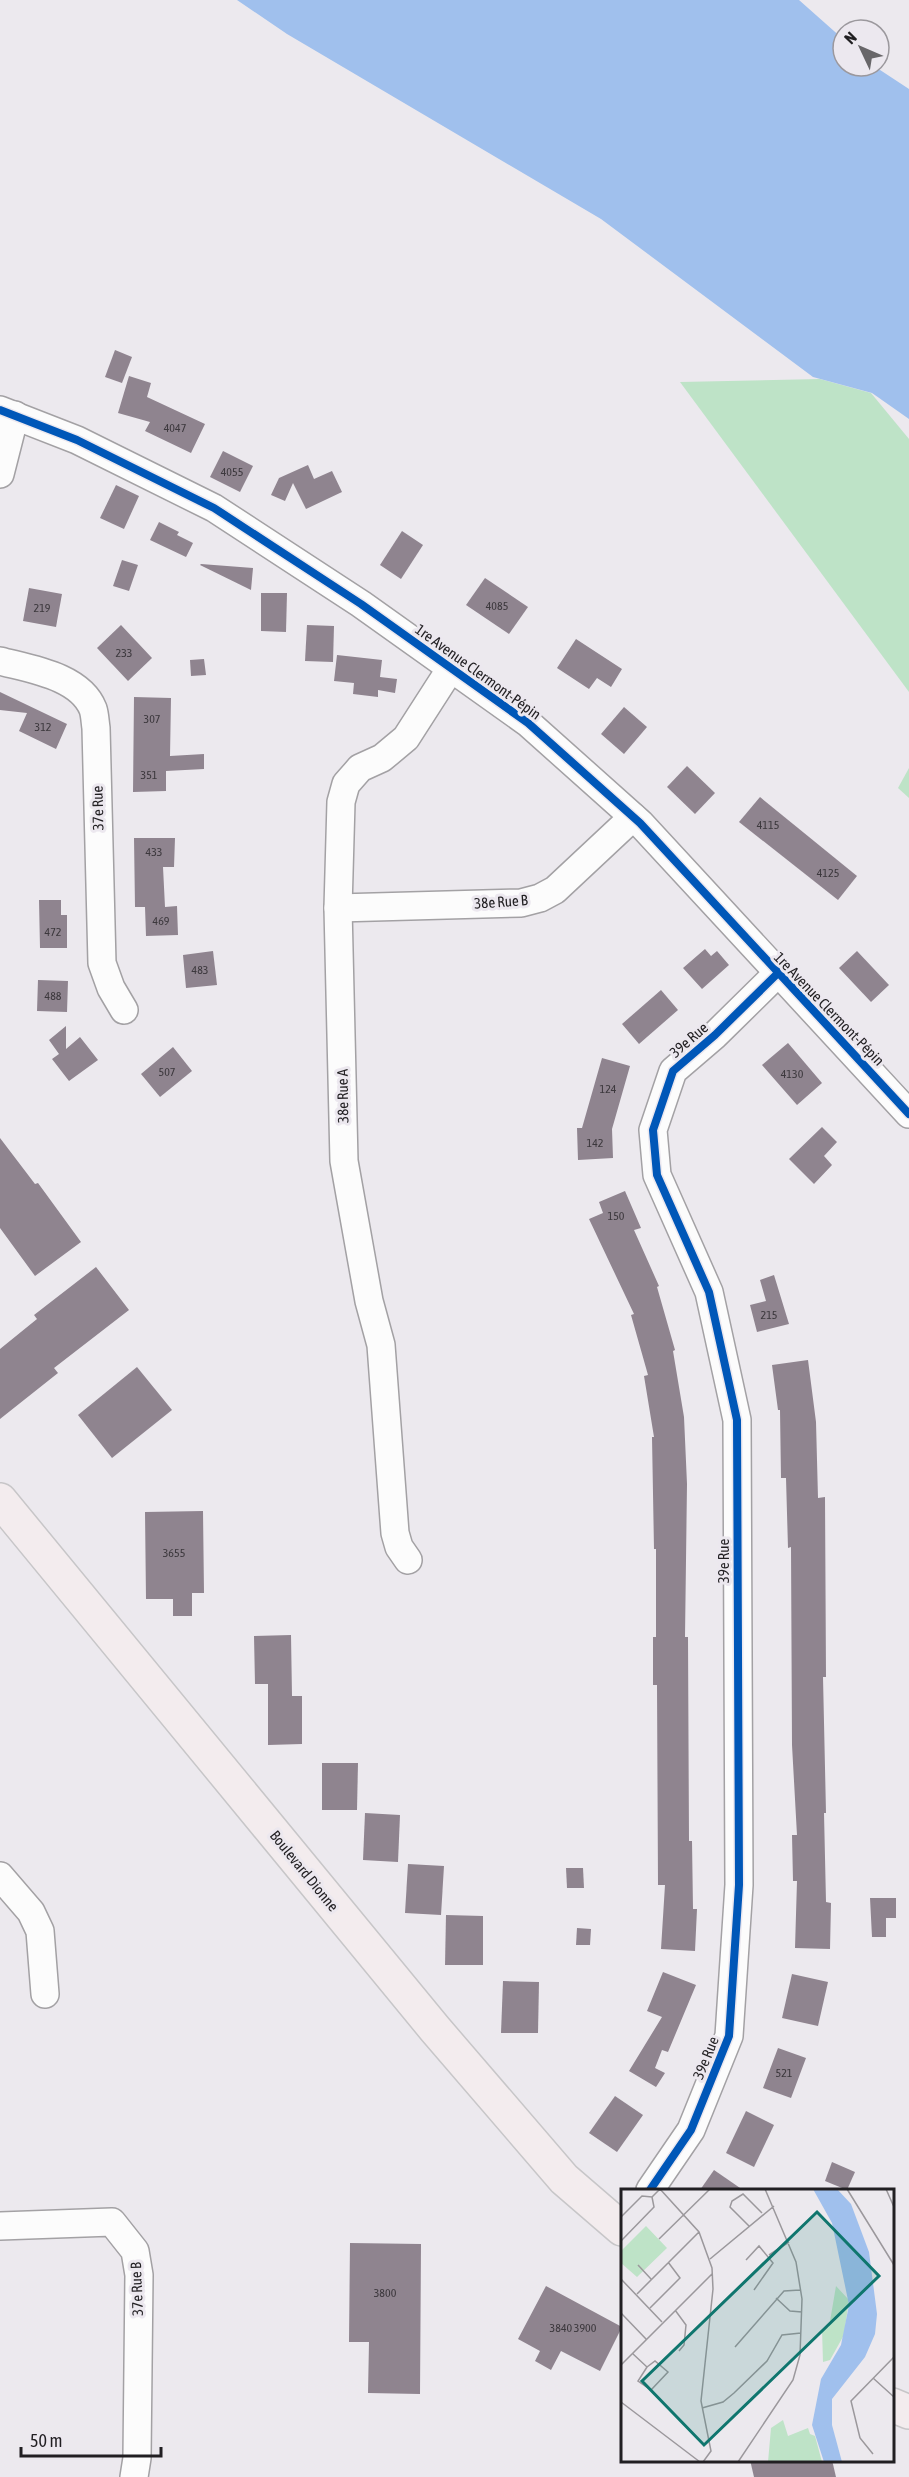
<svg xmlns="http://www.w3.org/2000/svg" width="909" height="2477" viewBox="0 0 909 2477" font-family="'Asap Condensed',sans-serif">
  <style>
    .green { fill: #bee3c7 }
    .water { fill: #a0c0ed }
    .building { fill: #8f848f }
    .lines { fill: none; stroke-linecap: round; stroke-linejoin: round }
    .minor-casing { stroke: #a3a1a4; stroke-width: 30 }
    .major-casing { stroke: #c7c6c8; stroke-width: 36 }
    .minor { stroke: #fcfcfc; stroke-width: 27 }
    .major { stroke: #f3ecee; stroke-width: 33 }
    .cycleway-casing { stroke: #ece8ef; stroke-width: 11 }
    .cycleway { stroke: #0057b8; stroke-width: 8 }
    .labels { text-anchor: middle; stroke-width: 6; stroke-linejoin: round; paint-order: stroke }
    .number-label { font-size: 12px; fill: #3c383d }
    .street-label { font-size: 15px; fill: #211f22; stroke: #ece8ef }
    .inset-road { fill: none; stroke: #9b989c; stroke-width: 1.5 }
    .view { fill: #0f766e; fill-opacity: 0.15; stroke: #0f766e; stroke-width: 3 }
    .inset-edge { fill: none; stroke: #211f22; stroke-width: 3 }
  </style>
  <rect width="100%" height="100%" fill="#ece9ee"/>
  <!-- green -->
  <g class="green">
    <path d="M 820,379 L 871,393 L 909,439 L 909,692 L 680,382 Z"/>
    <path d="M 909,768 L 909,798 L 898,788 Z"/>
  </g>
  <!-- water -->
  <path class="water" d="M 237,0 L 799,0 L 843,39 L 843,66 L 874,66 L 909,89 L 909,419 L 872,393 L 813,377 L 601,219 L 287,34 Z"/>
  <!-- building -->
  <g class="building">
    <path d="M 115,350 L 132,357 L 122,383 L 105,377 Z"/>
    <path d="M 129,376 L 151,383 L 147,397 L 205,424 L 191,453 L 145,431 L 150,422 L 118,413 Z"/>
    <path d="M 223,451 L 253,466 L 240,492 L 210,477 Z"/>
    <path d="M 308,465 L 314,479 L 332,471 L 342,492 L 306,509 L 293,483 L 285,501 L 271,495 L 279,478 Z"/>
    <path d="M 116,485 L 139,496 L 124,529 L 100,518 Z"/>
    <path d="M 159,522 L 179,532 L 177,535 L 193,543 L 186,557 L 150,540 Z"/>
    <path d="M 402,531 L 423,545 L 401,579 L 380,565 Z"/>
    <path d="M 122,560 L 138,565 L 129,591 L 113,586 Z"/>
    <path d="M 201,564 L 253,568 L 251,590 L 200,565 Z"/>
    <path d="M 485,578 L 528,607 L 509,634 L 466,605 Z"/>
    <path d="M 29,588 L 62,594 L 56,627 L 23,621 Z"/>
    <path d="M 261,593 L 287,593 L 286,632 L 261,631 Z"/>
    <path d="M 121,625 L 152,658 L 128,681 L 97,648 Z"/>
    <path d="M 307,625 L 334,626 L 333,662 L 305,661 Z"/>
    <path d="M 576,639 L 622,669 L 611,687 L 597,678 L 589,689 L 557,668 Z"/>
    <path d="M 337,655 L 382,660 L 380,677 L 397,679 L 395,693 L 378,690 L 378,697 L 353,694 L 354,683 L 334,681 Z"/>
    <path d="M 204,659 L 206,675 L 191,676 L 190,660 Z"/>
    <path d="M 0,692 L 67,724 L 56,749 L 19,731 L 27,713 L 0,710 Z"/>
    <path d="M 134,697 L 171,698 L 170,756 L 204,754 L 204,769 L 166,771 L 166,791 L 133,792 Z"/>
    <path d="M 624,707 L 647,727 L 624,754 L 601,734 Z"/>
    <path d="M 687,766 L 715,793 L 695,814 L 667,787 Z"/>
    <path d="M 760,797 L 857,876 L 838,900 L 739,822 Z"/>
    <path d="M 134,838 L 175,838 L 174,867 L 163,867 L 165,907 L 177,906 L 178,935 L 146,936 L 145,907 L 135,907 Z"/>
    <path d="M 39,900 L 61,900 L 61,915 L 67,915 L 67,948 L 40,948 Z"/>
    <path d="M 705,949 L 711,956 L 717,951 L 729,965 L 702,989 L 683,968 Z"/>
    <path d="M 213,951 L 217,985 L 186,988 L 183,955 Z"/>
    <path d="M 857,951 L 889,985 L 871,1002 L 839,968 Z"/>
    <path d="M 38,980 L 68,981 L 67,1012 L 37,1011 Z"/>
    <path d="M 661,990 L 678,1010 L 639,1044 L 622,1024 Z"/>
    <path d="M 66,1026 L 66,1049 L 80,1037 L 98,1060 L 69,1081 L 52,1059 L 59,1054 L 49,1040 Z"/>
    <path d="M 788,1043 L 822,1083 L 797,1105 L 762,1065 Z"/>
    <path d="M 173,1047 L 192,1071 L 160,1097 L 141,1074 Z"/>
    <path d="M 602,1058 L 630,1066 L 612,1129 L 613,1158 L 578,1160 L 577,1128 L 582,1128 Z"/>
    <path d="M 822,1127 L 837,1142 L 824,1156 L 832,1165 L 814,1184 L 789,1159 Z"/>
    <path d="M 0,1138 L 35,1184 L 38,1183 L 81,1242 L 35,1276 L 0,1228 Z"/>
    <path d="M 625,1191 L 641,1228 L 634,1230 L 659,1286 L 657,1287 L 675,1350 L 673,1351 L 684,1417 L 687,1484 L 685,1637 L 688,1637 L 689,1841 L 692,1841 L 693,1909 L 697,1909 L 695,1951 L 661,1949 L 665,1885 L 658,1885 L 657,1685 L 653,1685 L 653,1637 L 656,1637 L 656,1549 L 654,1549 L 652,1437 L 654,1437 L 644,1376 L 648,1375 L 631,1315 L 634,1314 L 589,1219 L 603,1213 L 599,1202 Z"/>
    <path d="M 96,1267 L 129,1310 L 54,1368 L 58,1373 L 0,1419 L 0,1349 L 37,1319 L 34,1315 Z"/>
    <path d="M 774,1275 L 789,1324 L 757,1332 L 750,1305 L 766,1301 L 760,1280 Z"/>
    <path d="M 808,1360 L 816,1422 L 818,1498 L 825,1497 L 826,1677 L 823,1677 L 826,1813 L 824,1813 L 826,1902 L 831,1903 L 830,1949 L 795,1948 L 797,1881 L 793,1881 L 792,1835 L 797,1835 L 792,1745 L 791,1547 L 788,1548 L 786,1478 L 781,1478 L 780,1410 L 778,1410 L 772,1365 Z"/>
    <path d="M 137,1367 L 172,1410 L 112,1458 L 78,1415 Z"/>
    <path d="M 203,1511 L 204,1593 L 192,1593 L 192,1616 L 173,1616 L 173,1599 L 146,1599 L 145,1512 Z"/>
    <path d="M 291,1635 L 292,1696 L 302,1696 L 302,1744 L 268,1745 L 268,1684 L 255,1684 L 254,1636 Z"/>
    <path d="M 322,1763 L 358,1763 L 357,1810 L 322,1810 Z"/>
    <path d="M 365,1813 L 400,1815 L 398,1862 L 363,1860 Z"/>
    <path d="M 408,1864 L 444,1866 L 441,1915 L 405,1913 Z"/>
    <path d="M 566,1868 L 583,1868 L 584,1888 L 567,1888 Z"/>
    <path d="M 870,1898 L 896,1898 L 896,1918 L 886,1918 L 886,1937 L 872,1937 Z"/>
    <path d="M 446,1915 L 483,1916 L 483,1965 L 445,1965 Z"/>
    <path d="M 577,1928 L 591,1929 L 590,1945 L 576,1945 Z"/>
    <path d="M 663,1972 L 696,1985 L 668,2052 L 662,2050 L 655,2068 L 665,2073 L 656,2087 L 629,2071 L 662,2017 L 647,2011 Z"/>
    <path d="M 792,1974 L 828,1982 L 818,2026 L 782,2018 Z"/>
    <path d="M 503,1981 L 539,1982 L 538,2033 L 501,2033 Z"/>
    <path d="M 778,2048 L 806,2058 L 791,2098 L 763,2088 Z"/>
    <path d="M 615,2096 L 643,2115 L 617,2152 L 589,2133 Z"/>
    <path d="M 746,2111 L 774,2125 L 754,2167 L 726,2153 Z"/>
    <path d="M 832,2162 L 855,2172 L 847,2190 L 825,2181 Z"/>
    <path d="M 714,2170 L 743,2190 L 700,2190 Z"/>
    <path d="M 350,2243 L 421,2244 L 420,2394 L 368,2393 L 369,2342 L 349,2342 Z"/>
    <path d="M 546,2286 L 622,2327 L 600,2371 L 561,2351 L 551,2370 L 535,2361 L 540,2351 L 518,2339 Z"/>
    <path d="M 750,2460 L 832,2460 L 836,2477 L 754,2477 Z"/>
  </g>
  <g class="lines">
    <defs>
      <g id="minor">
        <path d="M 0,410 L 77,440 L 214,508 L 361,604 L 528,723 L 640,823 L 909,1114"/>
        <path d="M 0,474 L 15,415"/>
        <path d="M 0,661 C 30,669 80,676 93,709 C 95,715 95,722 96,728 L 102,963 L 111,988 L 124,1010"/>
        <path d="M 338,908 L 521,903 L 540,898 L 555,890 L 633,817"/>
        <path d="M 408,1560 L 399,1547 L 395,1533 L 381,1345 L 369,1301 L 344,1161 L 338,908 L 341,802 L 346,784 L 360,768 L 382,758 L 406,738 L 451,668"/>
        <path d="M 0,1876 L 31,1912 L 40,1931 L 45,1994"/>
        <path d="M 650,2190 L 691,2130 L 729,2036 L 739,1885 L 737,1420 L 709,1292 L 657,1175 L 653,1130 L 673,1071 L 715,1035 L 777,974"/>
        <path d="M 0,2226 L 112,2222 L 135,2251 L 139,2275 L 137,2458 L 134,2477"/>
      </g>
      <g id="major">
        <path d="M 0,1500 L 435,2029 L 564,2179 L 622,2229"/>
        <path d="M 892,2405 L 909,2412"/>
      </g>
    </defs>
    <!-- minor casing -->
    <use href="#minor" class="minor-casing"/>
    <!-- major casing -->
    <use href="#major" class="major-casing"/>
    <!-- minor -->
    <use href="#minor" class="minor"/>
    <!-- major -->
    <use href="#major" class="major"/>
    <defs>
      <g id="cycleway">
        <path d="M 0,410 L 77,440 L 214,508 L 361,604 L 528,723 L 640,823 L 909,1114"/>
        <path d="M 650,2190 L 691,2130 L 729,2036 L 739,1885 L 737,1420 L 709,1292 L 657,1175 L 653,1130 L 673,1071 L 715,1035 L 777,974"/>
      </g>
    </defs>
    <!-- cycleway casing -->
    <use href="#cycleway" class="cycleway-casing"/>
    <!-- cycleway -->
    <use href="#cycleway" class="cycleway"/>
  </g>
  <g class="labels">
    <!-- number labels -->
    <g class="number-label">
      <text x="175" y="432">4047</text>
      <text x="232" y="476">4055</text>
      <text x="497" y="610">4085</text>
      <text x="42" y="612">219</text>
      <text x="124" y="657">233</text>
      <text x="152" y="723">307</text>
      <text x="43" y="731">312</text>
      <text x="149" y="779">351</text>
      <text x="768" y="829">4115</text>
      <text x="154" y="856">433</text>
      <text x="828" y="877">4125</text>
      <text x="161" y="925">469</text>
      <text x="53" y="936">472</text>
      <text x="200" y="974">483</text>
      <text x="53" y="1000">488</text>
      <text x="167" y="1076">507</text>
      <text x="792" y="1078">4130</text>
      <text x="608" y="1093">124</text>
      <text x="595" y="1147">142</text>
      <text x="616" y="1220">150</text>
      <text x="769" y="1319">215</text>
      <text x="174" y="1557">3655</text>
      <text x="784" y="2077">521</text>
      <text x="385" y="2297">3800</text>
      <text x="573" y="2332">3840 3900</text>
    </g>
    <!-- street labels -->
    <g class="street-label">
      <text transform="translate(478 672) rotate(36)" y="5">1re Avenue Clermont-Pépin</text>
      <text transform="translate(98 808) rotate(-91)" y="5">37e Rue</text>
      <text transform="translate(501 902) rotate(-4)" y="5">38e Rue B</text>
      <text transform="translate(829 1009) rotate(46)" y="5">1re Avenue Clermont-Pépin</text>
      <text transform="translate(689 1040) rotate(-41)" y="5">39e Rue</text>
      <text transform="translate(343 1096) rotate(-91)" y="5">38e Rue A</text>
      <text transform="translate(724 1561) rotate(-90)" y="5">39e Rue</text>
      <text transform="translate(304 1871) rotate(51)" y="5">Boulevard Dionne</text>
      <text transform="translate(706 2058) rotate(-68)" y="5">39e Rue</text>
      <text transform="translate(137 2289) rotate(-92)" y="5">37e Rue B</text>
    </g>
  </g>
  <!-- overview -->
  <g transform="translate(621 2189)">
    <rect width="273" height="273" fill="#ece9ee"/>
    <path d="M 25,37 L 46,59 L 16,88 L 0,74 L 0,62 ZM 215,97 L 228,111 L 223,146 L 209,171 L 202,173 L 201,140 L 208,138 ZM 162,231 L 167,247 L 187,239 L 189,245 L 194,247 L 201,273 L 147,273 L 150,239 Z" fill="#bee3c7"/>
    <path d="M 192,0 L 216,0 L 230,15 L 248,63 L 256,125 L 254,145 L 244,168 L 211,210 L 211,236 L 221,273 L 203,273 L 191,236 L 200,190 L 220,156 L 228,116 L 211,34 Z" fill="#a0c0ed"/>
    <path class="inset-road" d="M 39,0 L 78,43 L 91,79 L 92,100 L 80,212 L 90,262 L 82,273M 226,0 L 273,76M 265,0 L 273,18M 0,28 L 21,7 L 31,8 L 39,0M 128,37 L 109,18 L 111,12 L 122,5 L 141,24M 38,50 L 89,0M 0,52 L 33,18 L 31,8M 148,66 L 168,53M 89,70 L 153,17M 125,71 L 138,57 L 152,74 L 133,101M 17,76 L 30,90M 0,90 L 41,133M 16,105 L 78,43M 155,109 L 169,122 L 181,123M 29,119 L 59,89 L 47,73M 54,121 L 65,136 L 63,156 L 58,162M 0,124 L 25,150M 114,158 L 163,102 L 179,101M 11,164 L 26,178 L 17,192 L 30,201 L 47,183 L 34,172 L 26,178M 0,176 L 91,85M 252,189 L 273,208M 0,213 L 79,273M 81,219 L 102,213 L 113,204 L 146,172 L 161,146 L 180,144M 252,265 L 239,249 L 230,212 L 273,168M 117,273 L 172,191 L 179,166 L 181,110 L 175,73 L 144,0"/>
    <path class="view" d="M 196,23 L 258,87 L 83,256 L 21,192 Z"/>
    <rect width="273" height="273" class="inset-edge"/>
  </g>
  <!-- north arrow -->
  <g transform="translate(861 48) rotate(314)"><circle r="28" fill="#ece8ef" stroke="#9b989d" stroke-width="1.5"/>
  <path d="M0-4.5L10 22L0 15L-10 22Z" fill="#686669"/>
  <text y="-9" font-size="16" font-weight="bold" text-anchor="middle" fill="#211f22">N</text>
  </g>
  <!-- scale -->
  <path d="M21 2447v9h140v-9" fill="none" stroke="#211f22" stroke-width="3"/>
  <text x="30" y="2447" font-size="18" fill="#211f22" stroke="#ece8ef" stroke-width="4.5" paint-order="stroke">50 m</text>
</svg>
